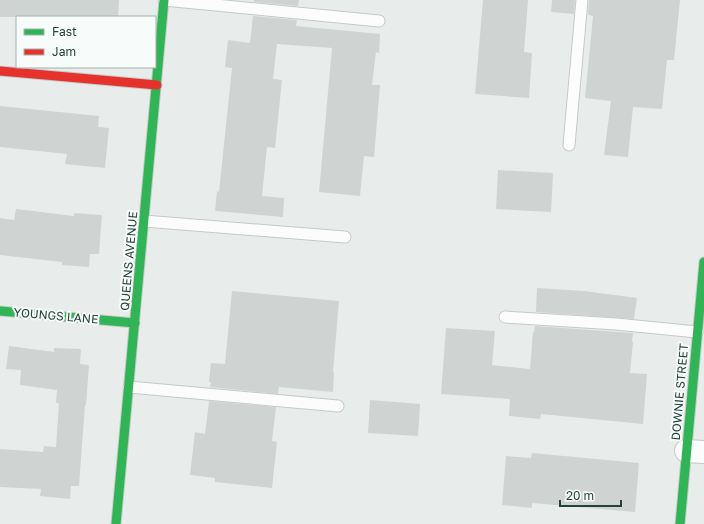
<svg xmlns="http://www.w3.org/2000/svg" width="704" height="524" viewBox="0 0 704 524" font-family="'Golos Text',sans-serif">
  <style>
    .building { fill: #cfd4d2 }
    .lines { fill: none; stroke-linecap: round; stroke-linejoin: round }
    .lane-casing { stroke: #c5cac8; stroke-width: 13 }
    .street-casing { stroke: #c5cac8; stroke-width: 24 }
    .fast-casing { stroke: #c3cbc8; stroke-width: 11 }
    .jam-casing { stroke: #c3cbc8; stroke-width: 11 }
    .lane { stroke: #fcfcfc; stroke-width: 11 }
    .street { stroke: #fcfcfc; stroke-width: 22 }
    .fast { stroke: #30b455; stroke-width: 9 }
    .jam { stroke: #e5322d; stroke-width: 9 }
    .labels { text-anchor: middle; stroke-width: 4; stroke-linejoin: round; paint-order: stroke }
    .street-label { font-size: 12px; fill: #24423a; stroke: #f7fbf9 }
  </style>
  <rect width="100%" height="100%" fill="#e8edeb"/>
  <!-- building -->
  <g class="building">
    <path d="M 0,0 L 119,0 L 118,17 L 0,17 Z"/>
    <path d="M 254,0 L 299,0 L 298,6 L 254,2 Z"/>
    <path d="M 483,0 L 528,0 L 524,52 L 532,53 L 529,98 L 475,94 Z"/>
    <path d="M 552,0 L 575,0 L 574,14 L 551,12 Z"/>
    <path d="M 589,0 L 680,0 L 674,60 L 667,60 L 662,109 L 633,107 L 628,157 L 604,155 L 611,101 L 585,98 L 593,16 L 588,15 Z"/>
    <path d="M 253,16 L 297,20 L 296,26 L 380,34 L 379,53 L 376,52 L 372,85 L 380,85 L 374,157 L 364,156 L 360,196 L 319,192 L 332,48 L 277,44 L 273,79 L 282,80 L 275,148 L 267,147 L 262,196 L 284,198 L 283,217 L 215,211 L 217,191 L 219,192 L 232,68 L 225,67 L 228,40 L 250,43 Z"/>
    <path d="M 0,106 L 99,116 L 98,127 L 109,128 L 105,168 L 65,164 L 67,154 L 0,147 Z"/>
    <path d="M 498,170 L 553,173 L 551,212 L 496,209 Z"/>
    <path d="M 16,209 L 74,216 L 74,213 L 102,215 L 99,254 L 90,254 L 89,267 L 62,265 L 62,262 L 0,255 L 0,218 L 14,220 Z"/>
    <path d="M 537,288 L 584,291 L 637,298 L 634,319 L 536,312 Z"/>
    <path d="M 232,291 L 339,301 L 333,372 L 334,373 L 333,392 L 279,387 L 278,394 L 210,387 L 211,382 L 209,382 L 211,363 L 225,364 Z"/>
    <path d="M 535,326 L 633,333 L 632,341 L 633,342 L 630,373 L 647,374 L 643,424 L 541,414 L 540,419 L 509,416 L 510,399 L 441,394 L 446,328 L 495,331 L 492,365 L 530,369 L 533,332 L 534,332 Z"/>
    <path d="M 9,346 L 54,352 L 54,348 L 81,349 L 80,364 L 89,365 L 86,405 L 85,405 L 79,486 L 71,486 L 70,499 L 40,496 L 41,489 L 0,487 L 0,449 L 43,452 L 44,446 L 56,447 L 59,403 L 56,403 L 57,390 L 20,385 L 21,370 L 6,369 Z"/>
    <path d="M 370,400 L 420,404 L 418,436 L 368,433 Z"/>
    <path d="M 209,401 L 276,407 L 272,441 L 277,442 L 272,488 L 215,482 L 215,478 L 190,475 L 195,432 L 205,434 Z"/>
    <path d="M 532,453 L 639,463 L 635,512 L 532,503 L 532,508 L 502,505 L 506,456 L 531,458 Z"/>
  </g>
  <g class="lines">
    <defs>
      <g id="lane">
        <path d="M 164,0 L 379,21"/>
        <path d="M 569,145 L 582,0"/>
        <path d="M 144,221 L 345,237"/>
        <path d="M 505,317 L 616,324 L 697,332"/>
        <path d="M 129,387 L 338,406"/>
      </g>
      <path id="street" d="M 686,451 L 704,452"/>
      <g id="fast">
        <path d="M 0,311 L 135,323"/>
        <path d="M 116,524 L 164,0"/>
        <path d="M 680,524 L 704,262"/>
      </g>
      <path id="jam" d="M 0,71 L 157,85"/>
    </defs>
    <!-- lane casing -->
    <use href="#lane" class="lane-casing"/>
    <!-- street casing -->
    <use href="#street" class="street-casing"/>
    <!-- fast casing -->
    <use href="#fast" class="fast-casing"/>
    <!-- jam casing -->
    <use href="#jam" class="jam-casing"/>
    <!-- lane -->
    <use href="#lane" class="lane"/>
    <!-- street -->
    <use href="#street" class="street"/>
    <!-- fast -->
    <use href="#fast" class="fast"/>
    <!-- jam -->
    <use href="#jam" class="jam"/>
  </g>
  <g class="labels">
    <!-- street labels -->
    <g class="street-label">
      <text transform="translate(129 261) rotate(-85)" y="4">QUEENS AVENUE</text>
      <text transform="translate(56 316) rotate(5)" y="4">YOUNGS LANE</text>
      <text transform="translate(680 392) rotate(-85)" y="4">DOWNIE STREET</text>
    </g>
  </g>
  <!-- legend -->
  <rect x="16" y="16" width="140" height="52" fill="#f7fbf9" stroke="#a3b1ad"/>
  <rect x="24" y="29" width="20" height="6" fill="#30b455" stroke="#a3b1ad"/>
  <text x="52" y="36" font-size="12" fill="#24423a">Fast</text>
  <rect x="24" y="49" width="20" height="6" fill="#e5322d" stroke="#a3b1ad"/>
  <text x="52" y="56" font-size="12" fill="#24423a">Jam</text>
  <!-- scale -->
  <path d="M560 500v6h61v-6" fill="none" stroke="#24423a" stroke-width="2"/>
  <text x="566" y="500" font-size="12" fill="#24423a" stroke="#f7fbf9" stroke-width="3" paint-order="stroke">20 m</text>
</svg>
